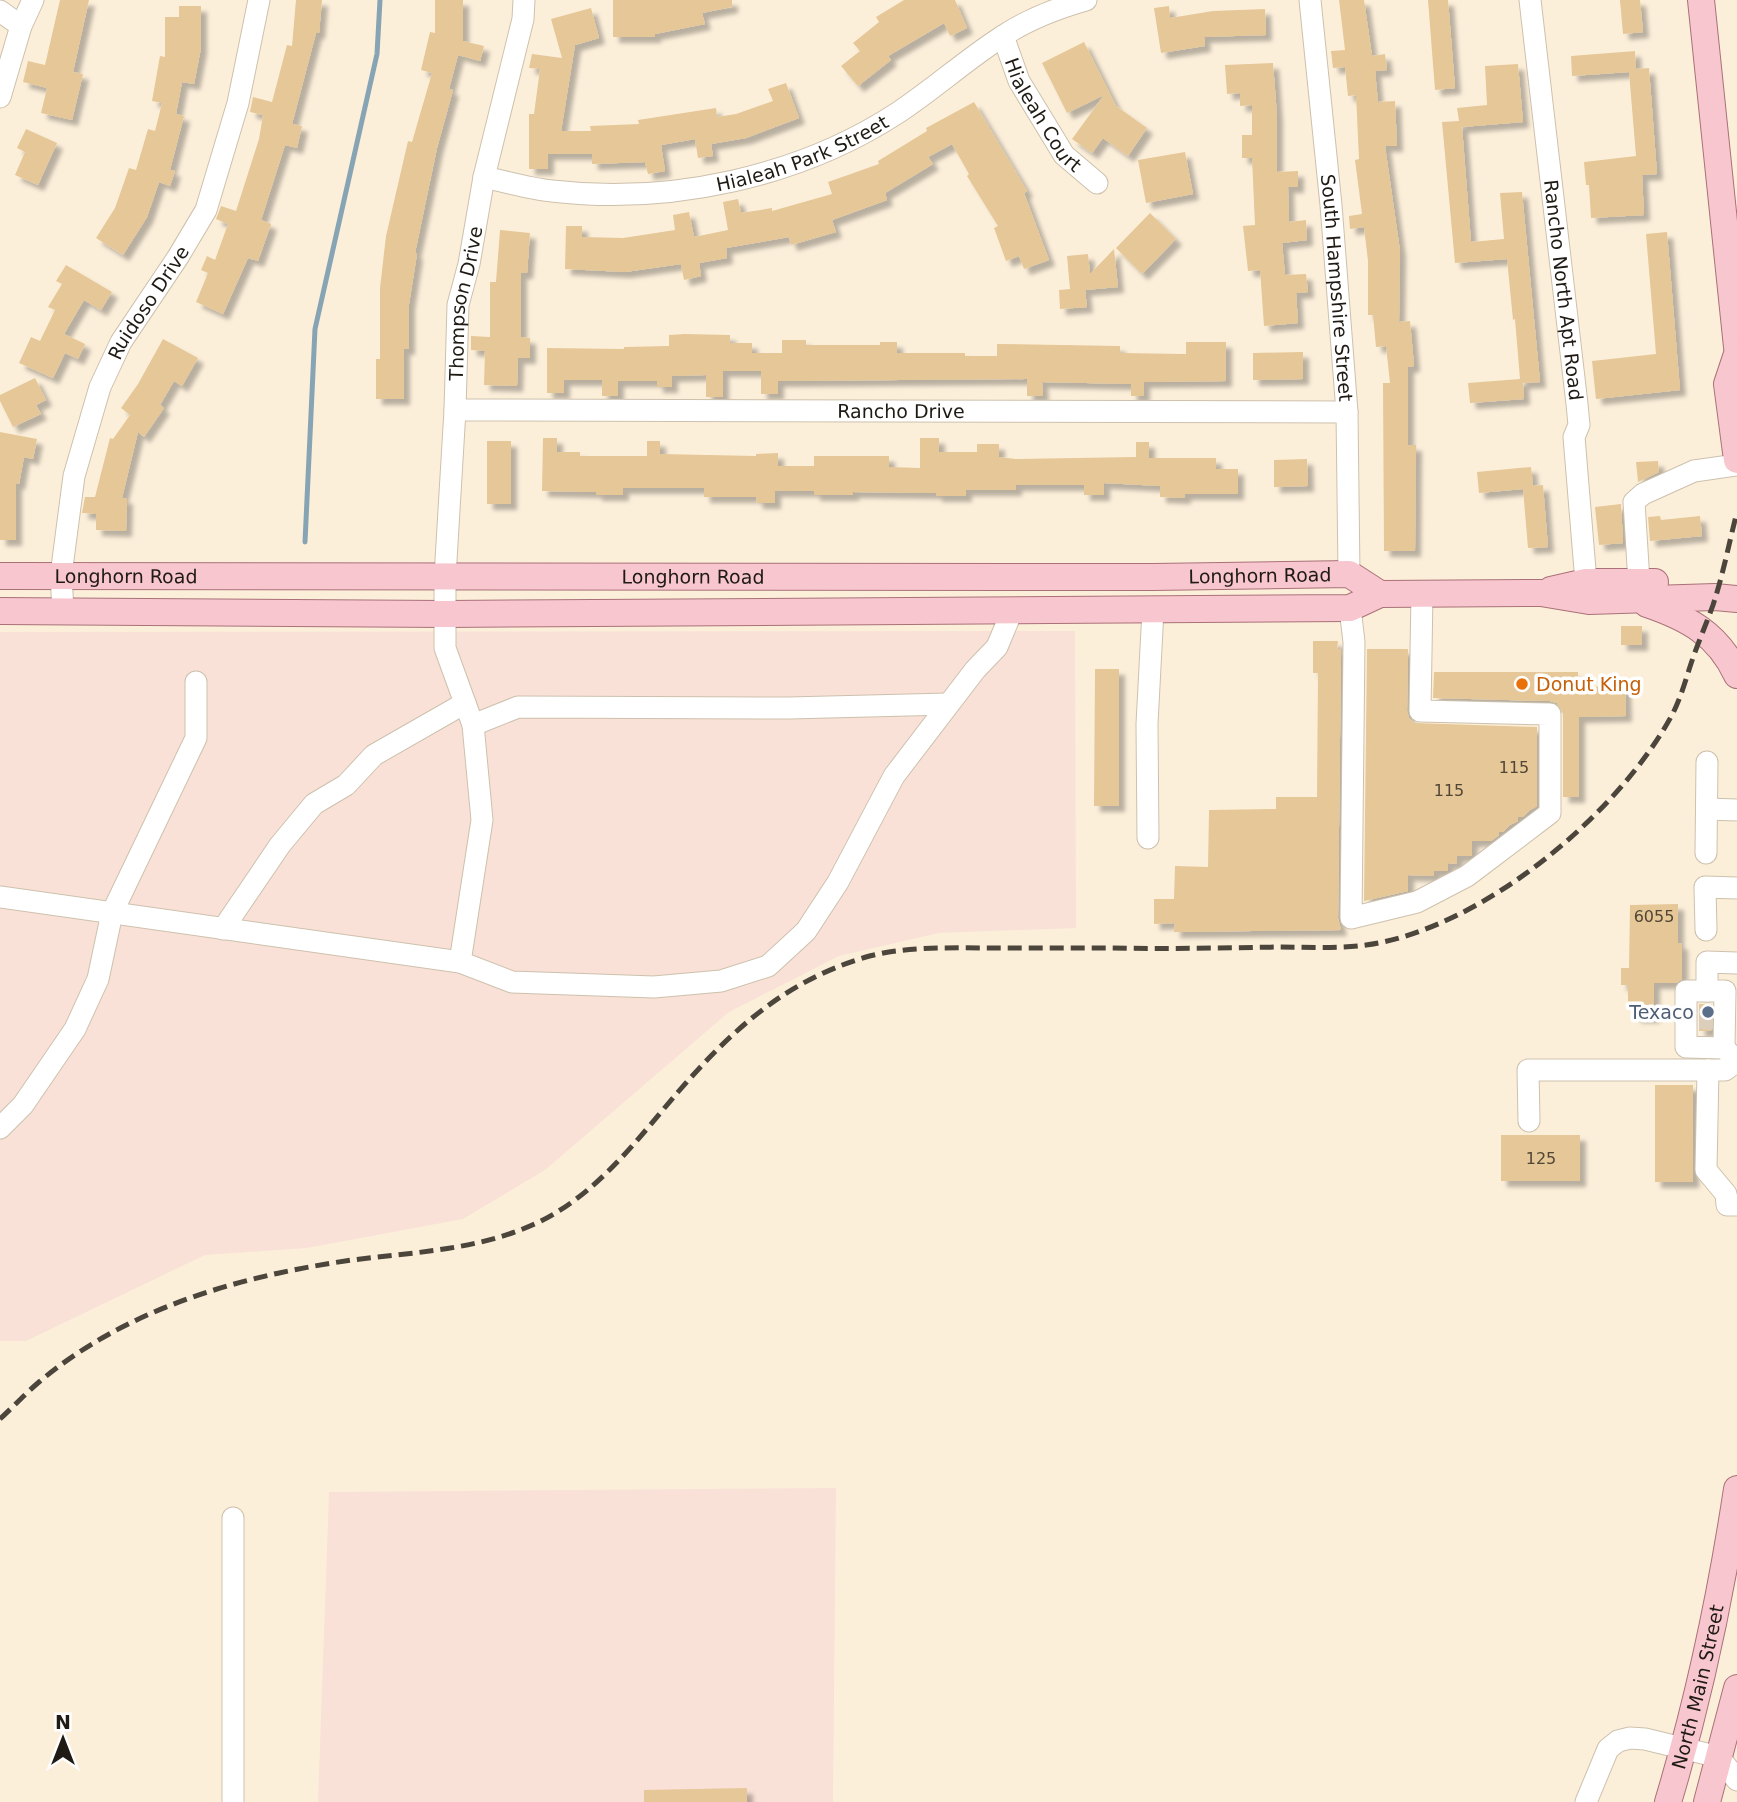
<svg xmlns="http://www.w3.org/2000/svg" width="1737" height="1802" viewBox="0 0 1737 1802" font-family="'DejaVu Sans',sans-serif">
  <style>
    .industrial { fill: #f9e1d7 }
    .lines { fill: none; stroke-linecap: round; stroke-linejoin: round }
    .stream { stroke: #87a4b4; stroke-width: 5 }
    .building { fill: #e6c797; filter: url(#shadow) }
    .minor-tunnel { stroke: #dbcfbc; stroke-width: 21; stroke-dasharray: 21 10; stroke-linecap: butt }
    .minor-casing { stroke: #cdc1ad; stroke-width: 23 }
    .major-casing { stroke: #a97178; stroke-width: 28 }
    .minor { stroke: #fff; stroke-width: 21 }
    .major { stroke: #f8c6ce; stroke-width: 26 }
    .rail { stroke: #4b453c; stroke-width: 5; stroke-dasharray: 14 7; stroke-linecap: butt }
    .food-dot { fill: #e8710a; stroke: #fefefe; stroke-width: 2.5 }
    .service-dot { fill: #5c6f8a; stroke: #fefefe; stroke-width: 2.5 }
    .labels { text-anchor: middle; stroke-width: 7; stroke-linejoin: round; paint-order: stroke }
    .number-label { font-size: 16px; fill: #514635 }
    .street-label { font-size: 19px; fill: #1f1b14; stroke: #fefefe }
    .food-label { font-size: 19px; fill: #c56008; stroke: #fefefe; text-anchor: start }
    .service-label { font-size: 19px; fill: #4e5e75; stroke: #fefefe; text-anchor: end }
  </style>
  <defs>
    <filter id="shadow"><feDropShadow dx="6" dy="6" stdDeviation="2" flood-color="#0004"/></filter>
  </defs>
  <rect width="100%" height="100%" fill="#fcefda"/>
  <!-- industrial -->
  <g class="industrial">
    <path d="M 1075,631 L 1076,928 L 939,933 L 839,956 L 729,1012 L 545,1170 L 463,1219 L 307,1248 L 205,1255 L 26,1341 L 0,1341 L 0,632 Z"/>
    <path d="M 836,1488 L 833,1802 L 318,1802 L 329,1492 Z"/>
  </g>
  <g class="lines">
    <!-- stream -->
    <path class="stream" d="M 305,542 L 315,329 L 377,54 L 380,0"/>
  </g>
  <!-- building -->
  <g class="building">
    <path d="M 60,0 L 89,0 L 73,72 L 83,74 L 72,120 L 41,113 L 47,88 L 23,82 L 28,61 L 45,65 Z"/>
    <path d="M 296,0 L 322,0 L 319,33 L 316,33 L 292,124 L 302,126 L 297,148 L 285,145 L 261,220 L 271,224 L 258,261 L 248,258 L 223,314 L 196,302 L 208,273 L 201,270 L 207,256 L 215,260 L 228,224 L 216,219 L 221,206 L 236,211 L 259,139 L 263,115 L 250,112 L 253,97 L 272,102 L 287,45 L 292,46 Z"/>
    <path d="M 435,0 L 463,0 L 463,41 L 484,46 L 480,61 L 458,55 L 449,89 L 453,90 L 437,148 L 415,253 L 417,254 L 409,304 L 409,349 L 404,349 L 404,399 L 376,399 L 376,359 L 380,359 L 380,288 L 386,236 L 408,141 L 412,142 L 432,73 L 421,70 L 430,32 L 435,33 Z"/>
    <path d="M 613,0 L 732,0 L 732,7 L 702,13 L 705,24 L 655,34 L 655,37 L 613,37 Z"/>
    <path d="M 904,0 L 955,0 L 967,28 L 950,36 L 944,23 L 888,56 L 891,60 L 858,86 L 841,66 L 860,51 L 853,43 L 879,22 L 876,17 Z"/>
    <path d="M 1339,0 L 1364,0 L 1372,56 L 1385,54 L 1387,70 L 1375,71 L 1378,102 L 1395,101 L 1397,146 L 1385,146 L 1400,251 L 1399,322 L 1410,321 L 1414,366 L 1408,367 L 1408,445 L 1416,445 L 1415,551 L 1384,551 L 1383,383 L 1390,383 L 1386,346 L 1376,347 L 1373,315 L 1368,315 L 1368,261 L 1364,227 L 1350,229 L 1349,216 L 1362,214 L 1355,160 L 1359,159 L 1356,95 L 1348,96 L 1345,67 L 1333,68 L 1331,51 L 1345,50 Z"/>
    <path d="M 1428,0 L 1448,0 L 1455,88 L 1435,90 Z"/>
    <path d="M 1620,0 L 1640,0 L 1643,32 L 1623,34 Z"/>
    <path d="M 179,6 L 201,6 L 201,48 L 194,84 L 182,82 L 176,114 L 184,116 L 170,170 L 175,171 L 170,186 L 159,182 L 147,217 L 123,255 L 96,238 L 115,208 L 129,168 L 136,170 L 148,129 L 155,131 L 162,103 L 152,101 L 160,56 L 165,57 L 165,17 L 179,17 Z"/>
    <path d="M 1169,6 L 1170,18 L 1213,11 L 1265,9 L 1266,35 L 1204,37 L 1205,46 L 1161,53 L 1154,8 Z"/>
    <path d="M 591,8 L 599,38 L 575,45 L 561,131 L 591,131 L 590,126 L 639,124 L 638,120 L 716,108 L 717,117 L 736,114 L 773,101 L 768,89 L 786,83 L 799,118 L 746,138 L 711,144 L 713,156 L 698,158 L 695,139 L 661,145 L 665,171 L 648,174 L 645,162 L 592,164 L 592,154 L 548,154 L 548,169 L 529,169 L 529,114 L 534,114 L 540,69 L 529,68 L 532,54 L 562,58 L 551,19 Z"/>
    <path d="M 1084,42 L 1116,106 L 1147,128 L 1128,156 L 1103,138 L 1092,153 L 1072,139 L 1104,95 L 1067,113 L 1042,63 Z"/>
    <path d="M 1635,51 L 1636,69 L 1649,68 L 1657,174 L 1642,175 L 1644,215 L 1591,218 L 1589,185 L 1586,185 L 1584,162 L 1636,156 L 1629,72 L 1572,76 L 1571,56 Z"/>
    <path d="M 1273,63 L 1277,116 L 1277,172 L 1298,171 L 1298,187 L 1288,187 L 1289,222 L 1306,220 L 1307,240 L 1282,243 L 1285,275 L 1306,274 L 1308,292 L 1296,293 L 1298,323 L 1264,326 L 1260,270 L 1248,271 L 1243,226 L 1255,225 L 1252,158 L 1242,158 L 1242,135 L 1252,135 L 1252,105 L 1240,106 L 1240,93 L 1227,94 L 1225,65 Z"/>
    <path d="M 1518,64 L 1523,122 L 1462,127 L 1471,242 L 1504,239 L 1500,193 L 1522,192 L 1540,382 L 1523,383 L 1524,399 L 1470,403 L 1468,383 L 1520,379 L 1515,319 L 1513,320 L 1507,259 L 1455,263 L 1442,122 L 1459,121 L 1457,108 L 1487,105 L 1485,66 Z"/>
    <path d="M 974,102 L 1027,191 L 1024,193 L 1049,260 L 1024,269 L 1019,256 L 1006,261 L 994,228 L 998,226 L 967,176 L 969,174 L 952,144 L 928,157 L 933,164 L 885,193 L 887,200 L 832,220 L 836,232 L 791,245 L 789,237 L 726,248 L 727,258 L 699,263 L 701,276 L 684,280 L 681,264 L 625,272 L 565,269 L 566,226 L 582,226 L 582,237 L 623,238 L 675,230 L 673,215 L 689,212 L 694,237 L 728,230 L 723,202 L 738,199 L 741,213 L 772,208 L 772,211 L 832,194 L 828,182 L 879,164 L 878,161 L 927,131 L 926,128 Z"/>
    <path d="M 26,129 L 57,143 L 38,185 L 15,175 L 25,152 L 17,148 Z"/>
    <path d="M 1185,152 L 1193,194 L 1146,203 L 1138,160 Z"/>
    <path d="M 1150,213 L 1176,239 L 1142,274 L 1116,248 Z"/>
    <path d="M 500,230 L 530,233 L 527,273 L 521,273 L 521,337 L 530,338 L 530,358 L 518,358 L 517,386 L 484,385 L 485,351 L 471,350 L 471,336 L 490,337 L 490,282 L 496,282 Z"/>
    <path d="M 1667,232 L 1680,390 L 1596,399 L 1592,361 L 1656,354 L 1646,234 Z"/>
    <path d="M 1114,249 L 1118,287 L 1085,290 L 1087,307 L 1060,309 L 1059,290 L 1070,289 L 1067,256 L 1088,254 L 1090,274 Z"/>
    <path d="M 66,265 L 112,292 L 101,310 L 84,300 L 64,334 L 85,344 L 78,359 L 65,353 L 53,378 L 19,363 L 31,337 L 40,341 L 55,310 L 48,307 L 62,284 L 56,281 Z"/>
    <path d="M 685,334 L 730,335 L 730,343 L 752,343 L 752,353 L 782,353 L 782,340 L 806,340 L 806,345 L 880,345 L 880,342 L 897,342 L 897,353 L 965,353 L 965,356 L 997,356 L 997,344 L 1120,346 L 1120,353 L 1186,354 L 1186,342 L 1226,342 L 1226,381 L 1144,382 L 1144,396 L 1131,396 L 1131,384 L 1042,382 L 1043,396 L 1027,396 L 1027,379 L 778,381 L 778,394 L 761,394 L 761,371 L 723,371 L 723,397 L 706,397 L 706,375 L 672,376 L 672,387 L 657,387 L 657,381 L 618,381 L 618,396 L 602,396 L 602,380 L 564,380 L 564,393 L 547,393 L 547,348 L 624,349 L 624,347 L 669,346 L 669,335 Z"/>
    <path d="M 163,339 L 198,358 L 182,386 L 174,381 L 160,405 L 164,408 L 144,437 L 138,432 L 122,498 L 127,498 L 126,531 L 96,530 L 96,514 L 82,513 L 85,497 L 95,497 L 110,438 L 113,439 L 130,415 L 121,408 L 138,384 Z"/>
    <path d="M 1303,352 L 1303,379 L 1253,380 L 1253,353 Z"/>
    <path d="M 35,378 L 46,400 L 36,405 L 41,414 L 13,427 L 0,401 L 0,395 Z"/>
    <path d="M 0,432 L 37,439 L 33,459 L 24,457 L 19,484 L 16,483 L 16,540 L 0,540 Z"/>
    <path d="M 543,438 L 557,438 L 557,452 L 580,452 L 580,456 L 647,456 L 647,441 L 660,441 L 660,454 L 756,456 L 756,454 L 778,453 L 778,466 L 814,466 L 814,456 L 889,456 L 889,467 L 920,468 L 920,438 L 939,438 L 939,452 L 977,452 L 977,444 L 999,444 L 999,457 L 1016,459 L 1136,457 L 1136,442 L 1149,442 L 1149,458 L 1216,458 L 1216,469 L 1238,469 L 1238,494 L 1185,494 L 1185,498 L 1160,497 L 1160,486 L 1104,483 L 1104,495 L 1084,495 L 1084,485 L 1016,485 L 1016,490 L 966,490 L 966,496 L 936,496 L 936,493 L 853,492 L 853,495 L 814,495 L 814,491 L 775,491 L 775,503 L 757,503 L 756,497 L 704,497 L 704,488 L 623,488 L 623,495 L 596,495 L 596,492 L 542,491 Z"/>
    <rect x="487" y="441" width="24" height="63"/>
    <path d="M 1307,459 L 1308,486 L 1274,487 L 1274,460 Z"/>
    <path d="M 1658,461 L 1659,472 L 1638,482 L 1636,462 Z"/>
    <path d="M 1531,467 L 1533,486 L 1543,485 L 1548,547 L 1528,548 L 1523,489 L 1479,493 L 1477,472 Z"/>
    <path d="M 1621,504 L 1623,543 L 1599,545 L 1595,507 Z"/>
    <path d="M 1660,516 L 1661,520 L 1700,516 L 1702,536 L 1650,541 L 1648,517 Z"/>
    <rect x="1621" y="626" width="21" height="19"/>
    <path d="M 1313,641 L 1338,641 L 1337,649 L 1341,649 L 1338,918 L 1341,930 L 1174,932 L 1175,923 L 1154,924 L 1154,899 L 1174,899 L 1175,866 L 1208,867 L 1209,810 L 1276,809 L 1276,797 L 1317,797 L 1318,673 L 1313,673 Z"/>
    <path d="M 1367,649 L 1408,649 L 1407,711 L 1409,718 L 1414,723 L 1537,727 L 1537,806 L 1530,810 L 1523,817 L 1518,817 L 1518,821 L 1510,825 L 1503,832 L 1499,832 L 1499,835 L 1491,841 L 1472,841 L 1472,856 L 1457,856 L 1457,864 L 1448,863 L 1448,871 L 1434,871 L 1434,876 L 1408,875 L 1408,891 L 1364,901 Z"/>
    <path d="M 1095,669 L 1119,669 L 1119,806 L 1094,806 Z"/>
    <path d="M 1434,672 L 1578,672 L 1578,687 L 1625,686 L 1626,716 L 1579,717 L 1579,797 L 1563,797 L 1563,714 L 1557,703 L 1550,701 L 1433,698 Z"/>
    <path d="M 1678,904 L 1678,943 L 1682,944 L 1682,979 L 1676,983 L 1654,983 L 1654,1017 L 1635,1017 L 1635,1007 L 1628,1007 L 1628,985 L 1621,985 L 1621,968 L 1629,968 L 1630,905 Z"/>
    <path d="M 1699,1004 L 1712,1004 L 1711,1031 L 1699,1031 Z"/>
    <rect x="1655" y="1085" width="38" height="97"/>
    <rect x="1501" y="1135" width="79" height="46"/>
    <path d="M 747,1788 L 747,1802 L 644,1802 L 644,1790 Z"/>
  </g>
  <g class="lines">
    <!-- minor-tunnel -->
    <path class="minor-tunnel" d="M 1699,1019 L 1718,1019"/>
    <defs>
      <g id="minor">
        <path id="s1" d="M 1310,0 L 1331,205 L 1347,412 L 1349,574"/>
        <path id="s2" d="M 1530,0 L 1577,404 L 1579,425 L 1574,437 L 1586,582"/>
        <path d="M 0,11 L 21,26"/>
        <path id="s3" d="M 1003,36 L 1019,81 L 1064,155 L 1097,183"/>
        <path d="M 0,97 L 21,26 L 33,0"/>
        <path id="s4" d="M 484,177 C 507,182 530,189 552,191 C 670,205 800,177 899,112 C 935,88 967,59 1003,36 C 1027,20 1058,8 1086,0"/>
        <path id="s5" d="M 455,410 L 1347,412"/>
        <path d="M 1639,582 L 1634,502 L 1643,494 L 1694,471 L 1737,465"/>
        <path d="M 1350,608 L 1354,642 L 1351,918 L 1417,902 L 1467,876 L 1550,813 L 1550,714 L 1420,711 L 1422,594"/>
        <path id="s6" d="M 63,611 L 61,575 L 74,476 L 100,387 L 121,342 L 178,257 L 206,210 L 238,103 L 259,0"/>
        <path d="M 473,725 L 518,707 L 789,708 L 948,704"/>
        <path d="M 1707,809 L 1737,810"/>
        <path d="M 1148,838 L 1147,724 L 1153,610"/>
        <path d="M 1706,853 L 1707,762"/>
        <path d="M 0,897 L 460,962 L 512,982 L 654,987 L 721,981 L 768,966 L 806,931 L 838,882 L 894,776 L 975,670 L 997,647 L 1012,611"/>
        <path d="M 223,929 L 280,845 L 314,804 L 346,785 L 374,755 L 465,703"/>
        <path d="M 1706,930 L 1705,887 L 1737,888"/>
        <path id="s7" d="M 460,962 L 482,820 L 473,725 L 445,648 L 445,577 L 455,410 L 458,305 L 469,264 L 484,177 L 523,19 L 524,0"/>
        <path d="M 1737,963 L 1707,962 L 1707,991 L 1686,991 L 1686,1047 L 1724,1048 L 1737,1061"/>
        <path d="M 1707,991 L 1725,991 L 1724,1048"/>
        <path d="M 1708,1070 L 1706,1170 L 1726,1194 L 1727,1205 L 1737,1205"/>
        <path d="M 1529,1121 L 1528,1070 L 1725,1070 L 1737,1061"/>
        <path d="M 0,1128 L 23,1105 L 75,1029 L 98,979 L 112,913 L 196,738 L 196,682"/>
        <path d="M 233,1518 L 233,1802"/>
        <path d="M 1586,1802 L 1608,1749 L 1618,1741 L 1630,1738 L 1645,1739 L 1719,1757 L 1737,1780"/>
      </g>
      <g id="major">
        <path d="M 1701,0 L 1737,347"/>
        <path d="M 1737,354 L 1727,384 L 1737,460"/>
        <path id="s8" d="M 0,576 L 1153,577 L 1349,574 L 1380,594"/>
        <path d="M 1551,590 L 1586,582 L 1655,582"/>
        <path d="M 1647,604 C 1688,618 1718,634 1737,675"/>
        <path d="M 0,611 L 445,614 L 1350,608 L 1380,594 L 1541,593 L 1589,601 L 1715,597 L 1737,599"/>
        <path id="s9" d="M 1668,1802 C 1699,1699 1721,1595 1737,1489"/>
        <path d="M 1707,1802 L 1737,1688"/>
      </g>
    </defs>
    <!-- minor casing -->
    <use href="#minor" class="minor-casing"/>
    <!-- major casing -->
    <use href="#major" class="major-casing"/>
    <!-- minor -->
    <use href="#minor" class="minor"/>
    <!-- major -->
    <use href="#major" class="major"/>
    <!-- rail -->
    <path class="rail" d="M 0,1419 C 13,1407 25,1394 39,1382 C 127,1308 240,1276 352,1260 C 416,1252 480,1250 539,1222 C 598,1193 637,1140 678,1092 C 732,1030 785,981 866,957 C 906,946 951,948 993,948 C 1032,948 1071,948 1110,948 C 1167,949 1224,948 1280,947 C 1308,947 1338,949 1366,945 C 1481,929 1618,815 1672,715 C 1682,696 1687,674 1694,655 C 1700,638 1707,622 1713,605 C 1723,575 1729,543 1737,512"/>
  </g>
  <!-- markers -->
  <circle class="food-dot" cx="1522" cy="684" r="7"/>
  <circle class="service-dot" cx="1708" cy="1012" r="7"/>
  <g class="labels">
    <!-- number labels -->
    <g class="number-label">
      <text x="1514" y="773">115</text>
      <text x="1449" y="796">115</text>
      <text x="1654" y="922">6055</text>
      <text x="1541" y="1164">125</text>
    </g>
    <!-- street labels -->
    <g class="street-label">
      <text dy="7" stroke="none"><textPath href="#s3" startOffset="89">Hialeah Court</textPath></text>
      <text dy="7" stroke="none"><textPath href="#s4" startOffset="326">Hialeah Park Street</textPath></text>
      <text dy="7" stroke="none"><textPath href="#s1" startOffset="289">South Hampshire Street</textPath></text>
      <text dy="7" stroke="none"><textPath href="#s2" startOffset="292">Rancho North Apt Road</textPath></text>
      <text dy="7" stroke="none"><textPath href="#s6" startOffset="326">Ruidoso Drive</textPath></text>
      <text dy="7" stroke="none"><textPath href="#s7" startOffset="667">Thompson Drive</textPath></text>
      <text dy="7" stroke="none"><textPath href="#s5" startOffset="446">Rancho Drive</textPath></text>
      <text dy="7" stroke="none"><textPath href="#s8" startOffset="1260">Longhorn Road</textPath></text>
      <text dy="7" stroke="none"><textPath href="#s8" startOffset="126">Longhorn Road</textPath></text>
      <text dy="7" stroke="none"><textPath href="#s8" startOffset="693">Longhorn Road</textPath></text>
      <text dy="7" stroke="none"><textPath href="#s9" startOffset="119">North Main Street</textPath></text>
    </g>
    <!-- food labels -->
    <g class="food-label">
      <text x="1536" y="691">Donut King</text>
    </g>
    <!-- service labels -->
    <g class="service-label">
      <text x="1694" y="1019">Texaco</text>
    </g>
  </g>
  <!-- north arrow -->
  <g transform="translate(63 1739)" stroke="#fefefe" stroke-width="5" paint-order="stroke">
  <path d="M0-5L12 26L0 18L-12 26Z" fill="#1f1b14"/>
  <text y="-10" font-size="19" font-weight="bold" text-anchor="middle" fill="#1f1b14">N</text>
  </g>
</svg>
